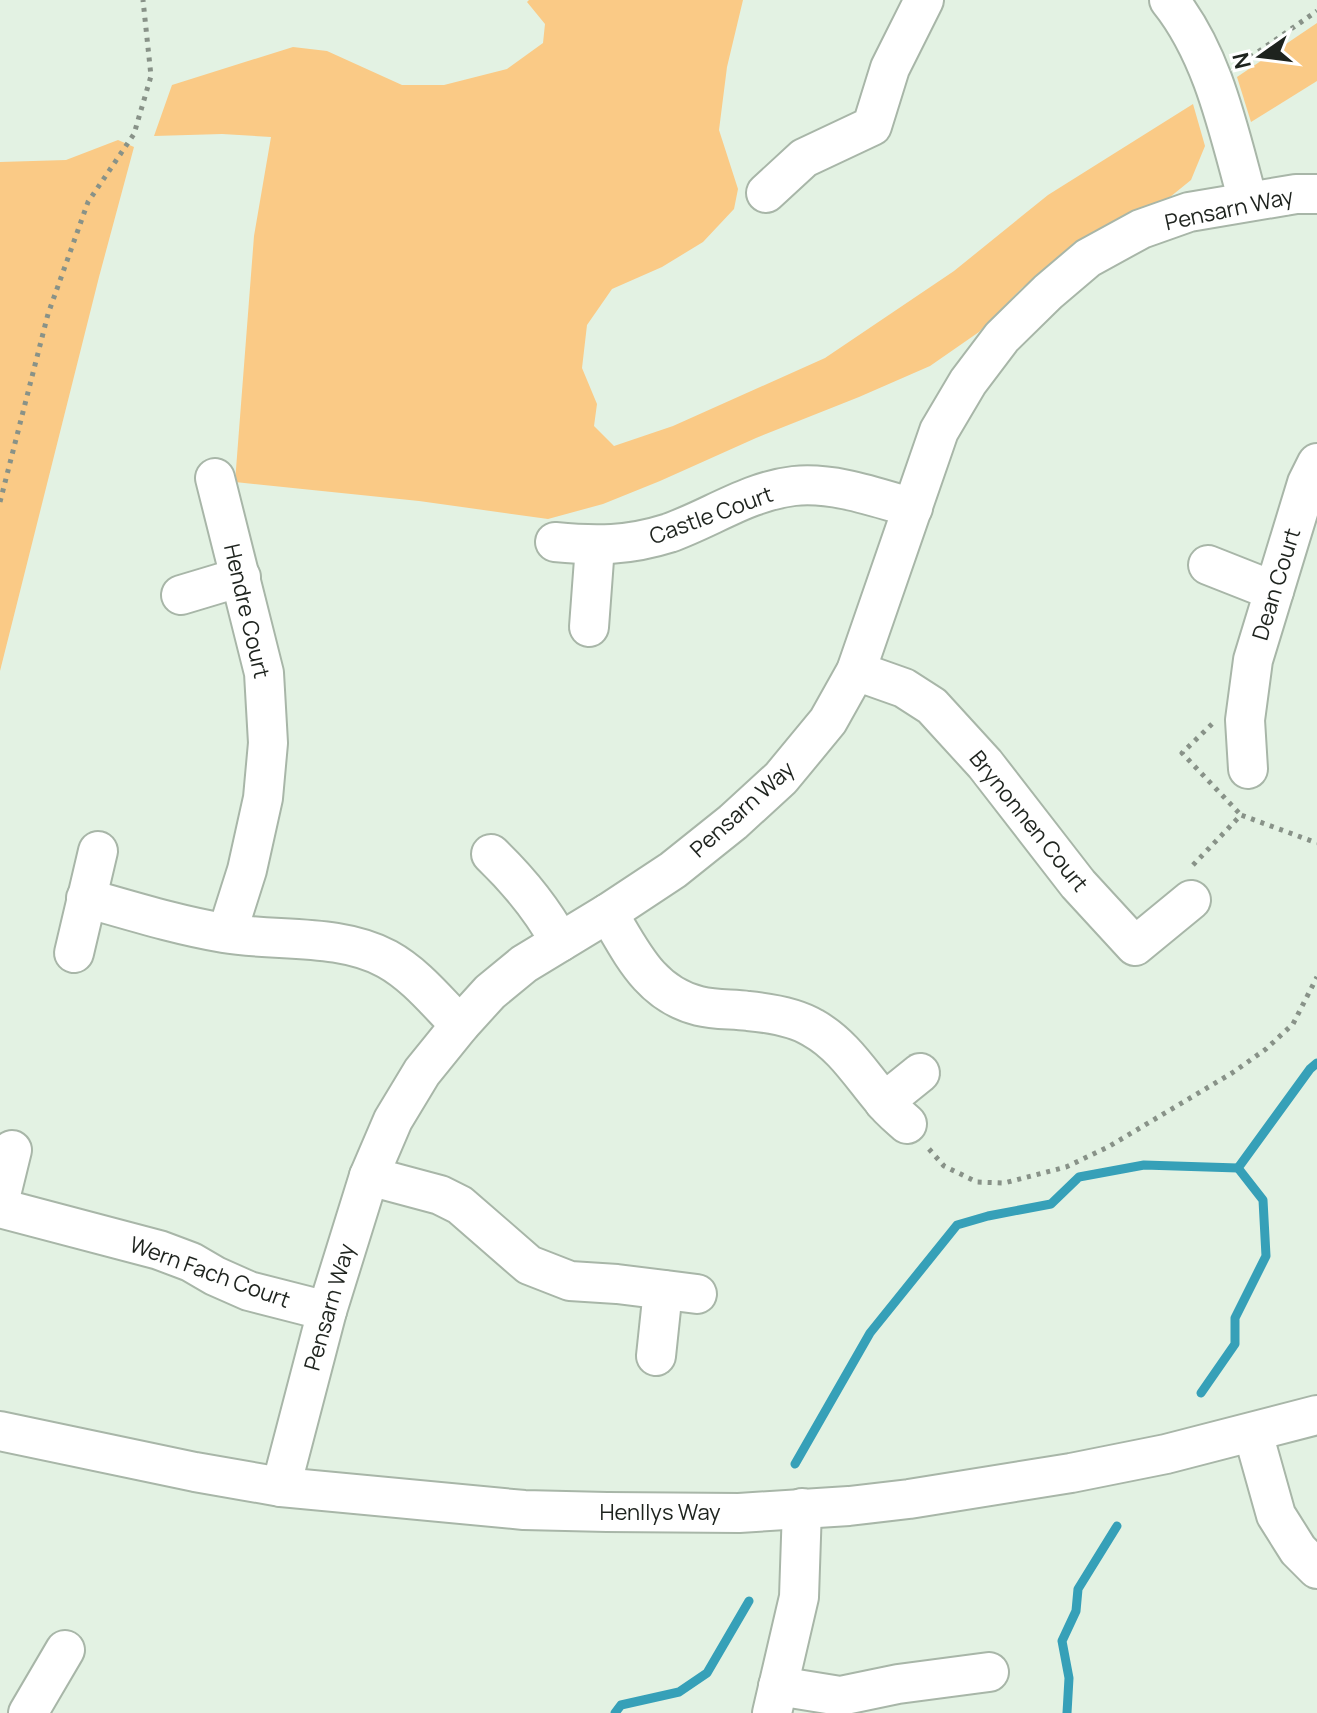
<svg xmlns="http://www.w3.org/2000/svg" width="1317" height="1713" viewBox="0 0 1317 1713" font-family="Manrope,sans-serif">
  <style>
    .green { fill: #faca86 }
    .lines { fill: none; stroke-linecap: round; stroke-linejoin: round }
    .stream { stroke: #36a0b8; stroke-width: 9 }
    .minor-casing { stroke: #a8b6a8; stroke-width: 42 }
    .path { stroke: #889288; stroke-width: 5; stroke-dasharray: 4 6; stroke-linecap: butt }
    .minor { stroke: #fff; stroke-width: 38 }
    .labels { text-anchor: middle; stroke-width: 8; stroke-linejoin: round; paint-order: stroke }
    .street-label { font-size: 22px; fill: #1e231e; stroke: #fff }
  </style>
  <rect width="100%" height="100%" fill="#e3f2e3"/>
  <!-- green -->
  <g class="green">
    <path d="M 529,0 L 743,0 L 727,67 L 719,130 L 738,189 L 734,209 L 703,242 L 662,267 L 612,289 L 587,325 L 582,368 L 597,404 L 594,426 L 614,446 L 673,426 L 825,358 L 954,271 L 1048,195 L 1193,104 L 1205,146 L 1191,180 L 1154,210 L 1084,242 L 1022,288 L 979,332 L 930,366 L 859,397 L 756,438 L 660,481 L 603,504 L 548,519 L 419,501 L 235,482 L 254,236 L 271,137 L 222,134 L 154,136 L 172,85 L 293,47 L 327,51 L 402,85 L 444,85 L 507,69 L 543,43 L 545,24 L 527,2 Z"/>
    <path d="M 1317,23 L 1317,81 L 1251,122 L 1237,77 Z"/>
    <path d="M 118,140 L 134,147 L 99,277 L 0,671 L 0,162 L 66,160 Z"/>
  </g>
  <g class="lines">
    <!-- stream -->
    <g class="stream">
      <path d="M 1201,1393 L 1235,1344 L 1235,1318 L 1266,1256 L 1263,1200 L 1238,1168 L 1310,1069 L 1317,1063"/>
      <path d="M 795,1464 L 870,1333 L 957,1225 L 988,1216 L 1051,1204 L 1079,1177 L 1144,1165 L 1238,1168"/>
      <path d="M 615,1713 L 621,1705 L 679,1692 L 707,1673 L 749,1601"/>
      <path d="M 1067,1713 L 1069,1678 L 1062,1641 L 1076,1611 L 1078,1589 L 1117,1526"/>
    </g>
    <defs>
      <g id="minor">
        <path d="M 1169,0 C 1214,56 1229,133 1248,201"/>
        <path d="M 766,193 L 804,158 L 872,126 L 890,68 L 924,0"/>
        <path d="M 215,478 L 264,673 L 268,743 L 263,798 L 247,870 L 227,933"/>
        <path d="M 555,542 C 596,546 628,546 669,533 C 711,518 749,491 794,486 C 834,482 875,497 913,508"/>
        <path d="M 1208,565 L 1274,591"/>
        <path d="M 181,595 L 241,577"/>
        <path d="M 589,627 L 595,546"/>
        <path d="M 856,671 L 904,688 L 932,706 L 985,764 L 1078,884 L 1135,946 L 1191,900"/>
        <path d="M 1248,769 L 1245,720 L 1253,660 L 1307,483 L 1317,463"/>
        <path d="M 491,854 C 518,880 542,909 560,942"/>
        <path d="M 86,898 C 132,911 177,925 224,933 C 276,942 339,933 387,959 C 416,975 437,1002 460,1025"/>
        <path d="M 608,913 C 632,953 650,994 699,1006 C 715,1010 732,1009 748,1011 C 769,1013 795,1017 813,1028 C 842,1044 860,1073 881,1098 C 888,1108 898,1116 907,1124"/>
        <path d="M 74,953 L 98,851"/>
        <path d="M 884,1102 L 920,1073"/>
        <path d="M 369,1176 L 440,1195 L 460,1205 L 529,1265 L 570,1281 L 617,1284 L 697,1294"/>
        <path d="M 0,1199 L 12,1150"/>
        <path d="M 0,1208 L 159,1250 L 191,1262 L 215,1276 L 249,1291 L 327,1311"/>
        <path d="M 656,1356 L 663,1290"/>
        <path d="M 0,1431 L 195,1472 L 281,1487 L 524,1510 L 607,1512 L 739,1513 L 849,1506 L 909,1499 L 1071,1473 L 1166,1454 L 1317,1415"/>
        <path d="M 1253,1433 L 1276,1515 L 1298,1550 L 1317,1569"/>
        <path d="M 281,1487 L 327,1311 L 369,1176 L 393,1120 L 422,1072 L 460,1025 L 490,992 L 524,964 L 608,913 L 673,870 L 733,822 L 781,778 L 828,721 L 856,671 L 939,431 L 968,382 L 1002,337 L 1048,292 L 1088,258 L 1141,229 L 1189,212 L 1296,194 L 1317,194"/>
        <path d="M 778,1686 L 840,1696 L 898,1684 L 989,1672"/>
        <path d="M 28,1713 L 65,1650"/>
        <path d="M 772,1713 L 799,1597 L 802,1508"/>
      </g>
    </defs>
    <!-- minor casing -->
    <use href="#minor" class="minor-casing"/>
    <!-- path -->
    <g class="path">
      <path d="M 1242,63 L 1317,11"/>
      <path d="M 0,502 L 48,314 L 88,202 L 134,134 L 151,76 L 143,0"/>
      <path d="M 1212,724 L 1182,753 L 1241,815"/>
      <path d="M 1193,865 L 1241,815 L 1317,843"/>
      <path d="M 929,1149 L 944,1166 L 977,1182 L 1004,1183 L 1066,1167 L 1108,1147 L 1232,1073 L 1266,1049 L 1293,1024 L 1317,977"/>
    </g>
    <!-- minor -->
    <use href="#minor" class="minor"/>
  </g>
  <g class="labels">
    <!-- street labels -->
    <g class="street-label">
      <text transform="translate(1229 209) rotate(-12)" y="8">Pensarn Way</text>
      <text transform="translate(711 515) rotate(-20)" y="8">Castle Court</text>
      <text transform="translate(1276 584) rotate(-73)" y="8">Dean Court</text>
      <text transform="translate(247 611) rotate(77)" y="8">Hendre Court</text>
      <text transform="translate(742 809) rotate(-42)" y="8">Pensarn Way</text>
      <text transform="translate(1029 821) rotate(51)" y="8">Brynonnen Court</text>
      <text transform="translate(210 1272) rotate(20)" y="8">Wern Fach Court</text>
      <text transform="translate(329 1307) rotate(-74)" y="8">Pensarn Way</text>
      <text x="660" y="1520">Henllys Way</text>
    </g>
  </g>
  <!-- north arrow -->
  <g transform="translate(1261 56) rotate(256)" stroke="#ffffff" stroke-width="6" paint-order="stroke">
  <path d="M0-6L14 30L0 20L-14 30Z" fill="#1e231e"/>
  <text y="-12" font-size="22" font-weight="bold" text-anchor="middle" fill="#1e231e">N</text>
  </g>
</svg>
